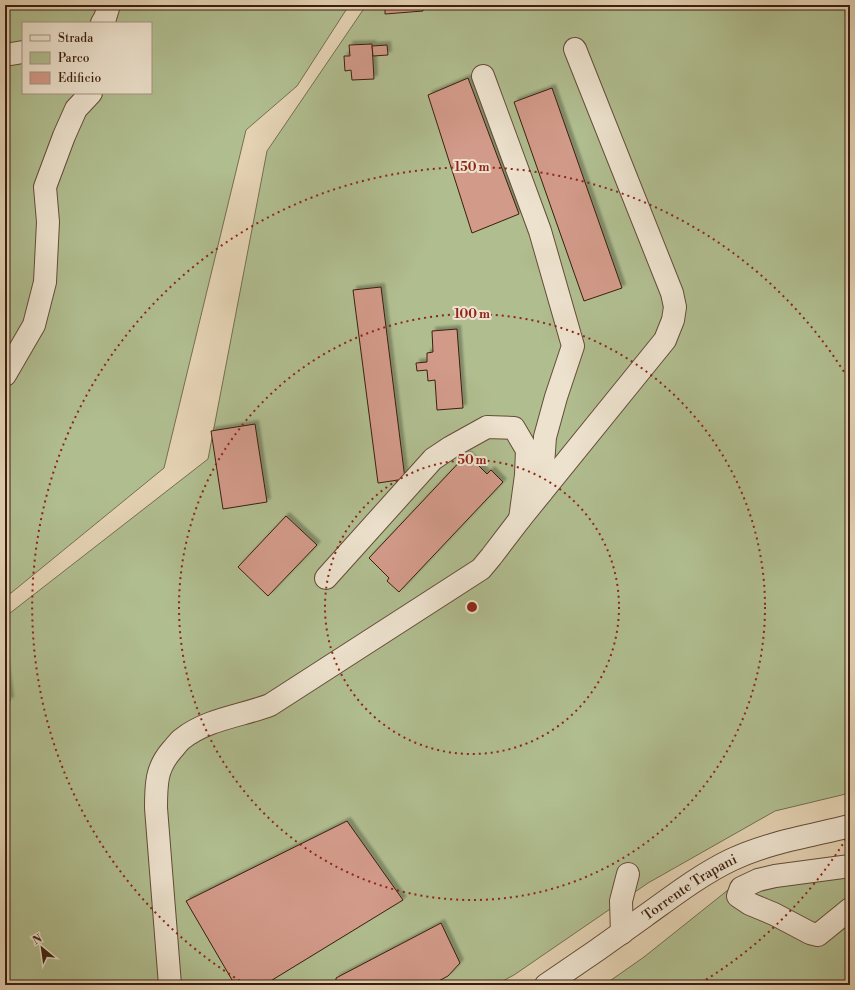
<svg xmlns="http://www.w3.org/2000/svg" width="855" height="990" viewBox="0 0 855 990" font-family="'Libre Bodoni',serif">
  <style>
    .green { fill: #b0bd8f; stroke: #756e4f; fill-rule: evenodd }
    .building { fill: #d29a89; stroke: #3a1f0f; filter: url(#shadow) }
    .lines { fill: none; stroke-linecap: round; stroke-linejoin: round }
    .minor-casing { stroke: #644c38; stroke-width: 24 }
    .minor { stroke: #ede2ce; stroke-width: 22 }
    .ring { fill: none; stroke: #8f2418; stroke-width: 2; stroke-dasharray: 2 4 }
    .labels { text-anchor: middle; stroke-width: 4; stroke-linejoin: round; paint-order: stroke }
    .street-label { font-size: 14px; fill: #3a1f0f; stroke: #ede2ce }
    .centre { fill: #8f2418; stroke: #ede2ce; stroke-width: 2 }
    .ring-label { font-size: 12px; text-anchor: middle; font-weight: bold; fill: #8f2418; stroke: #ede2ce; stroke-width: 4; stroke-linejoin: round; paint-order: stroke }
  </style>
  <defs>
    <filter id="shadow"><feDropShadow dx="3.5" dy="-3.5" stdDeviation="1" flood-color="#0004"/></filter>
  </defs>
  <rect width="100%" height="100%" fill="#e4d2b3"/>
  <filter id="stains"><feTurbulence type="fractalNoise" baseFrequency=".005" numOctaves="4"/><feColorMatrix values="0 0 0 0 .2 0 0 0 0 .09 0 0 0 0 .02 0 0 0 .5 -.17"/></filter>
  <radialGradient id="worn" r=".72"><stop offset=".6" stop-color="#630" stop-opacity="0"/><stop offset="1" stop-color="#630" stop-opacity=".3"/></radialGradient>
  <!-- green -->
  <g class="green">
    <path d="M 5,5 L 345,5 L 346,10 L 297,86 L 246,130 L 164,468 L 11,593 L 5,594 ZM 23,23 L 151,23 L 151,93 L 23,93 Z"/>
    <path d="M 364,5 L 850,5 L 850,793 L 775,811 L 648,883 L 514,975 L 495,985 L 5,985 L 5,617 L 208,459 L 267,151 L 363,10 Z"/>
    <path d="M 850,859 L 850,985 L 604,985 L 644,957 L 733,886 Z"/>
  </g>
  <!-- building -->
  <g class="building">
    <path d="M 385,5 L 423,5 L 423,11 L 385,14 Z"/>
    <path d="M 372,44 L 374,79 L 352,80 L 351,70 L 345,71 L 344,56 L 350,56 L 349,45 Z"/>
    <path d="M 387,45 L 388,55 L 373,56 L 372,46 Z"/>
    <path d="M 468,78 L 519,214 L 472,233 L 428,95 Z"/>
    <path d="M 552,88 L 622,288 L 584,301 L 514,102 Z"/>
    <path d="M 381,287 L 405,479 L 378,483 L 353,290 Z"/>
    <path d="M 457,329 L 463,408 L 437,410 L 435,380 L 428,381 L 427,370 L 417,371 L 416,363 L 427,362 L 427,353 L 433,352 L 432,331 Z"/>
    <path d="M 255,424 L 267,502 L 223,509 L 211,431 Z"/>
    <path d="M 467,454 L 487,474 L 491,470 L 503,482 L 399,592 L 387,581 L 389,578 L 369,558 Z"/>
    <path d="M 286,516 L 317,545 L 268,596 L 238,567 Z"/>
    <path d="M 5,663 L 10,701 L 5,701 Z"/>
    <path d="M 347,821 L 403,900 L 264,985 L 235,985 L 186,901 Z"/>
    <path d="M 441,923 L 460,963 L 448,976 L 431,985 L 336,985 L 336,978 Z"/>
  </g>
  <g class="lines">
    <defs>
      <g id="minor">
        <path d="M 102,23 L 105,18 L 109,5"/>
        <path d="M 5,55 L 23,52"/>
        <path d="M 483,76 L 540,231 L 573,346 L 556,397 L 545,437 L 541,493"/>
        <path d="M 5,375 L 34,325 L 45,282 L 48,222 L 45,187 L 64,136 L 76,109 L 91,93"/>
        <path d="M 326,578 L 433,459 L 451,447 L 487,427 L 514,428 L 527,450 L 526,475 L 520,519"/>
        <path d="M 850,866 L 775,876 L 758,880 L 741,888 L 738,896 L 750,904 L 774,914 L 810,933 L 818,935 L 850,909"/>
        <path d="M 622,933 L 621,901 L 628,874"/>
        <path d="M 170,985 L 156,808 C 156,798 156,787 158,777 C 160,767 165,758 172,750 C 175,747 178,742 182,739 C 207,719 241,716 270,705 L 481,569 L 491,557 L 520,519 L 665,340 L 673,320 L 675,307 L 672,293 L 575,49"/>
        <path id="s1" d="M 546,985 C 579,963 612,940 645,916 C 673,896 700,875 731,860 C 769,842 810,836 850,826"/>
      </g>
    </defs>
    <!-- minor casing -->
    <use href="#minor" class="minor-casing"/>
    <!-- minor -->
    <use href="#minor" class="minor"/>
  </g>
  <!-- distance rings -->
  <g class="ring">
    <circle cx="472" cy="607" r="147"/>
    <circle cx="472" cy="607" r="293"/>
    <path d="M849 834A440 440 0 0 1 699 984M245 984A440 440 0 1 1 849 380"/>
  </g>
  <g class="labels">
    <!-- street labels -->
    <g class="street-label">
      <text dy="5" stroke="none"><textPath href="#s1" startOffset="174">Torrente Trapani</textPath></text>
    </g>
  </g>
  <circle cx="472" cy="607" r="6" class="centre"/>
  <g class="ring-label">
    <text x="472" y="171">150 m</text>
    <text x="472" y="318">100 m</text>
    <text x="472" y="464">50 m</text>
  </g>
  <!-- margin -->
  <rect width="855" height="990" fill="none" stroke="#e4d2b3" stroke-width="20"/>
  <rect x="6" y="6" width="843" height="978" fill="none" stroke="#3a1f0f" stroke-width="2"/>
  <rect x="10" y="10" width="835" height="970" fill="none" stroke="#3a1f0f"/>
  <!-- legend -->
  <rect x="22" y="22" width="130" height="72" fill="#ede2ce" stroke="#a59482"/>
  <rect x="30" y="35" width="20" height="6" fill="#ede2ce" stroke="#a59482"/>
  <text x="58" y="42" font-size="12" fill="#3a1f0f">Strada</text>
  <rect x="30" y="52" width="20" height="12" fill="#b0bd8f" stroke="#a59482"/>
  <text x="58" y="62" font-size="12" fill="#3a1f0f">Parco</text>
  <rect x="30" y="72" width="20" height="12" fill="#d29a89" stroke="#a59482"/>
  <text x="58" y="82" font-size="12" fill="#3a1f0f">Edificio</text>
  <!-- north arrow -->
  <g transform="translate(42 948) rotate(331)" stroke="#ede2ce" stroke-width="3" paint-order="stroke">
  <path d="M0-3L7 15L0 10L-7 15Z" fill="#3a1f0f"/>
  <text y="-6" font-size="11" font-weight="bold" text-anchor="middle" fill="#3a1f0f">N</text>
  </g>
  <rect width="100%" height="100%" filter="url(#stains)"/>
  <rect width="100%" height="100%" fill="url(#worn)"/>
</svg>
